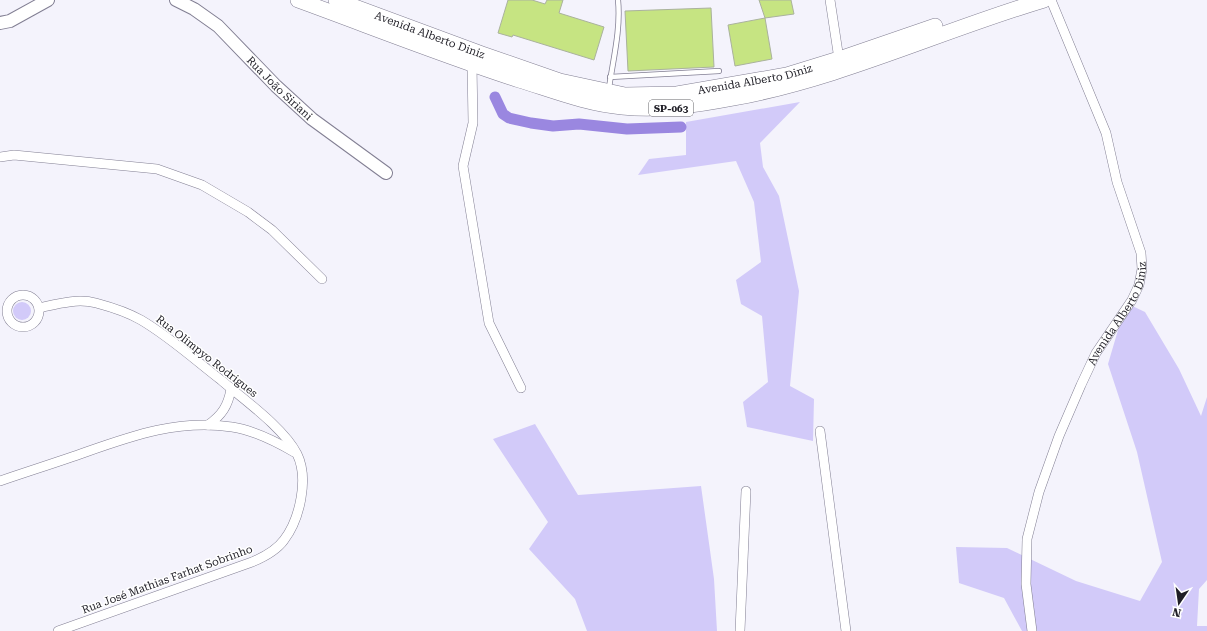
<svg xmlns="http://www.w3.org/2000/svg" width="1207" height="631" viewBox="0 0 1207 631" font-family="'Roboto Serif',serif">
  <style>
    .green { fill: #d2caf9 }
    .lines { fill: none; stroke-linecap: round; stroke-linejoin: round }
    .canal { stroke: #9a87e0; stroke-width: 11 }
    .building { fill: #c6e482; stroke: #aab29d }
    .service-casing { stroke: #827f93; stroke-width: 6 }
    .minor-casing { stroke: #827f93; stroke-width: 10 }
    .tertiary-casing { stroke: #827f93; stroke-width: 14 }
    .primary-casing { stroke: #827f93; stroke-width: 16 }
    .service { stroke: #fff; stroke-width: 4.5 }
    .minor { stroke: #fff; stroke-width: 9 }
    .tertiary { stroke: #fff; stroke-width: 12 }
    .primary { stroke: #fff; stroke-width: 15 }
    .labels { text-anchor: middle; stroke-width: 3; stroke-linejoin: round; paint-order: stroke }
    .shield { fill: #fff; stroke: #626267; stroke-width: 1 }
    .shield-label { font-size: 10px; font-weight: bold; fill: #1f1e26 }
    .street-label { font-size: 11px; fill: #1f1e26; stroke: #fff }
  </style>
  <rect width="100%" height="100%" fill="#f4f3fc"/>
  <!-- green -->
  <g class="green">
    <path d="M 800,102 L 760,143 L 763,167 L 779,196 L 799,291 L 790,386 L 814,399 L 813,441 L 747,427 L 743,402 L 768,382 L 762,316 L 741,304 L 736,280 L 761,262 L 754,202 L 736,161 L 638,175 L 649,159 L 686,155 L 686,122 Z"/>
    <circle cx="22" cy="311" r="9"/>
    <path d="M 1126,303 L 1145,312 L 1179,369 L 1201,416 L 1207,397 L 1207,580 L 1199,589 L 1197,626 L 1207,626 L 1207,631 L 1022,631 L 1004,598 L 959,583 L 956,547 L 1007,548 L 1076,581 L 1140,601 L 1162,562 L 1137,452 L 1108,364 Z"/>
    <path d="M 535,424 L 578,495 L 701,486 L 714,579 L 717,631 L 587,631 L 575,599 L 529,549 L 548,522 L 493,439 Z"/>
  </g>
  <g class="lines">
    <!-- canal -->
    <path class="canal" d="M 495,97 L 503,114 L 509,118 L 531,123 L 553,126 L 579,124 L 627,129 L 681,127"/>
  </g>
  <!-- building -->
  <g class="building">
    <path d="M 508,0 L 532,0 L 545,4 L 547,0 L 563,0 L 559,13 L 604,27 L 594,60 L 513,35 L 512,37 L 498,33 Z"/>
    <path d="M 759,0 L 791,0 L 794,14 L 765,18 Z"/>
    <path d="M 711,8 L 714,67 L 628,71 L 625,11 Z"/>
    <path d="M 765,18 L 772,59 L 735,66 L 728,25 Z"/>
  </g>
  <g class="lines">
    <defs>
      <g id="service">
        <path d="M 610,77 L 719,71"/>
        <path d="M 609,88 C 613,60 621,29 618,0"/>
      </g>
      <g id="minor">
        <path d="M 830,0 L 839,59"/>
        <path d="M 472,65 L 473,123 L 463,166 L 489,323 L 521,388"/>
        <path d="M 0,157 L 14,155 L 157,169 L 202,185 L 248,212 L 272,230 L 322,279"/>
        <circle cx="23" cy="311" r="16"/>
        <path d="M 39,308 C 57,304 77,298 96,303 C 111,307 127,312 141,320 C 170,337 195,360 221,380 C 243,399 284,428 297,454 C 309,478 300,519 284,540 C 276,551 264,557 252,562 L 58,631"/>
        <path d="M 208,425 C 222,415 228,406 231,389"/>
        <path d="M 820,431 L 846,631"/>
        <path d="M 0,481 C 29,471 58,462 86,452 C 134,435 180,419 232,427 C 253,430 275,441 294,452"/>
        <path d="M 740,631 L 746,491"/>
        <path id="s1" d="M 1032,631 L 1026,584 L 1027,539 L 1039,492 L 1059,436 L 1081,385 L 1096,353 L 1132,300 L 1139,285 L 1142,269 L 1141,253 L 1117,182 L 1106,133 L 1051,0"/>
      </g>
      <g id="tertiary">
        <path id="s2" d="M 176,0 L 194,9 L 218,26 L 276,86 L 312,119 L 386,173"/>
        <path d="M 0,23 L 10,21 L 48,0"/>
      </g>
      <g id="primary">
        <path d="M 298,0 C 372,27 445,56 519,80 C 552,90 587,104 622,107 C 660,111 697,105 734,98 C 842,78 940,31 1044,0"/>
        <path id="s3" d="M 336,0 L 482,54 L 560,81 L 625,95 L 677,94 L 787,75 L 839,59 L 935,26"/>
      </g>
    </defs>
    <!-- service casing -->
    <use href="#service" class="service-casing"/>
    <!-- minor casing -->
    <use href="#minor" class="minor-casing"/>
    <!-- tertiary casing -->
    <use href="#tertiary" class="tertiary-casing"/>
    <!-- primary casing -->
    <use href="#primary" class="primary-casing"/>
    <!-- service -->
    <use href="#service" class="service"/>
    <!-- minor -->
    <use href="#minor" class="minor"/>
    <!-- tertiary -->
    <use href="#tertiary" class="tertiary"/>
    <!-- primary -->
    <use href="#primary" class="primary"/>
  </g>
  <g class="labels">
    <!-- shield labels -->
    <rect class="shield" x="649" y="100" width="44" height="16" rx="3"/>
    <g class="shield-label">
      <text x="671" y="112">SP-063</text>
    </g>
    <!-- street labels -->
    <g class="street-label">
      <text dy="4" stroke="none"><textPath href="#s3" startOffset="100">Avenida Alberto Diniz</textPath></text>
      <text dy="4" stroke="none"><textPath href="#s3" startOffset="436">Avenida Alberto Diniz</textPath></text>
      <text dy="4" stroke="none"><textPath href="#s2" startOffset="137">Rua João Siriani</textPath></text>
      <text dy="4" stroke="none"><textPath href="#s1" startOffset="337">Avenida Alberto Diniz</textPath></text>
      <text transform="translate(207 356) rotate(38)" y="4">Rua Olimpyo Rodrigues</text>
      <text transform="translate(167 579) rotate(-20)" y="4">Rua José Mathias Farhat Sobrinho</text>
    </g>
  </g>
  <!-- north arrow -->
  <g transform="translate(1179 603) rotate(193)" stroke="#ffffff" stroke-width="3" paint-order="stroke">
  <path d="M0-3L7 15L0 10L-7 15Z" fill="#1f1e26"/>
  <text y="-6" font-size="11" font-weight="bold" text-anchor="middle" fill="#1f1e26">N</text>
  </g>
</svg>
